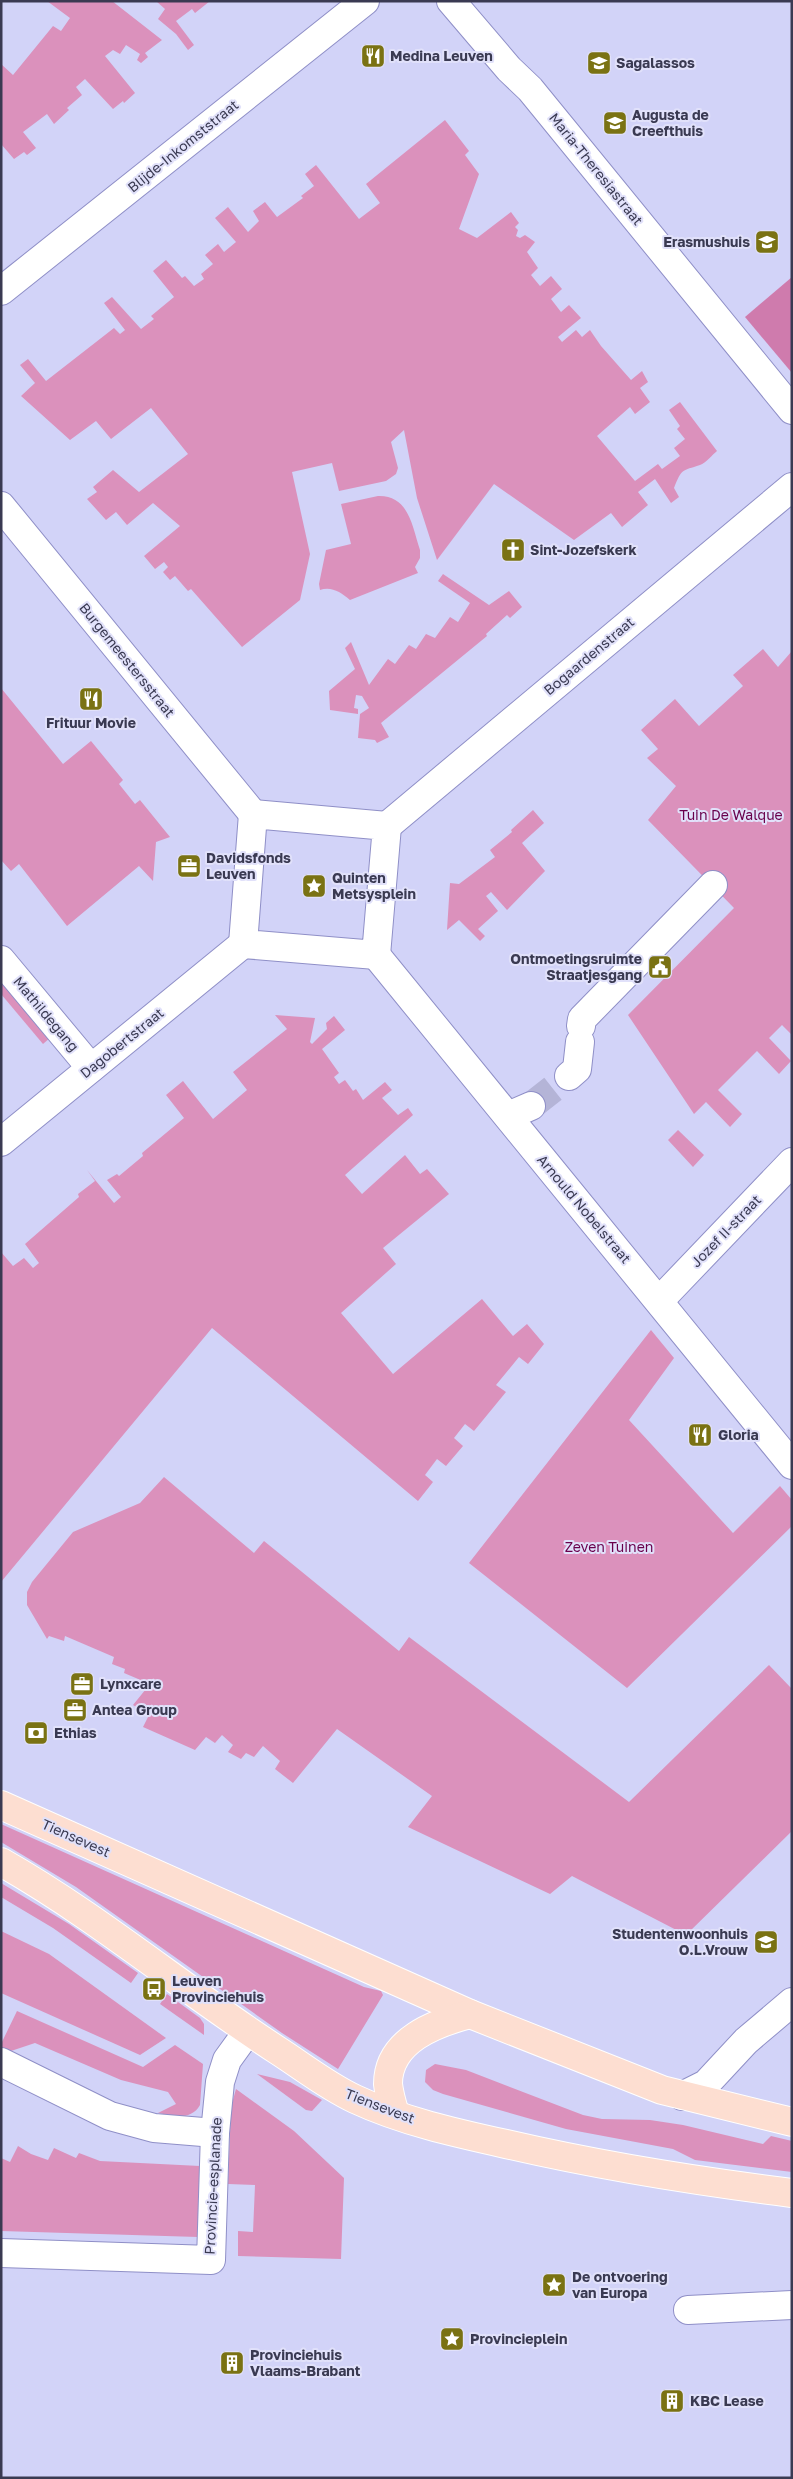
<svg xmlns="http://www.w3.org/2000/svg" width="793" height="2479" viewBox="0 0 793 2479" font-family="'Golos Text',sans-serif">
  <style>
    .green { fill: #db91bc }
    .forest { fill: #cf7bad }
    .lines { fill: none; stroke-linecap: round; stroke-linejoin: round }
    .minor-tunnel { stroke: #b4b4d7; stroke-width: 28; stroke-dasharray: 28 14; stroke-linecap: butt }
    .minor-casing { stroke: #8f8fc7; stroke-width: 30 }
    .major-casing { stroke: #fff; stroke-width: 30 }
    .minor { stroke: #fff; stroke-width: 28 }
    .major { stroke: #fdded1; stroke-width: 28 }
    .labels { text-anchor: middle; stroke-width: 4; stroke-linejoin: round; paint-order: stroke }
    .poi-label { font-size: 14px; font-weight: bold; fill: #3a3a52; stroke: #e1e1fa; text-anchor: start }
    .street-label { font-size: 14px; fill: #3a3a52; stroke: #e1e1fa }
    .park-label { font-size: 14px; fill: #69004c; stroke: #e1e1fa }
  </style>
  <rect width="100%" height="100%" fill="#d2d3f8"/>
  <!-- green -->
  <g class="green">
    <path d="M 47,1 L 112,1 L 162,40 L 145,53 L 148,57 L 141,63 L 137,60 L 140,54 L 126,45 L 120,54 L 113,50 L 105,56 L 135,93 L 124,103 L 123,101 L 113,109 L 85,79 L 76,87 L 82,95 L 67,108 L 69,110 L 54,124 L 47,114 L 23,132 L 36,148 L 27,155 L 24,152 L 14,159 L 1,144 L 1,64 L 13,75 L 53,26 L 61,31 L 70,18 Z"/>
    <path d="M 156,1 L 210,1 L 195,13 L 192,9 L 176,21 L 194,45 L 188,50 L 176,34 L 158,19 L 165,9 Z"/>
    <path d="M 445,120 L 469,151 L 465,155 L 479,174 L 459,229 L 477,238 L 511,212 L 519,223 L 515,227 L 518,230 L 516,236 L 520,238 L 525,235 L 535,242 L 527,252 L 538,268 L 531,275 L 540,286 L 551,276 L 562,289 L 551,299 L 561,312 L 569,305 L 581,318 L 558,337 L 562,342 L 576,330 L 582,337 L 590,330 L 601,346 L 631,380 L 642,371 L 648,382 L 640,388 L 650,402 L 635,414 L 630,407 L 597,436 L 635,481 L 658,464 L 662,469 L 680,456 L 674,448 L 685,439 L 677,429 L 680,426 L 669,410 L 680,402 L 717,451 C 712,455 706,463 700,465 C 682,471 682,468 674,488 L 679,497 L 671,503 L 655,479 L 638,492 L 648,505 L 622,527 L 611,513 L 574,540 L 494,484 L 437,560 L 417,498 L 404,430 L 391,442 L 398,468 L 396,474 L 386,481 L 339,491 L 332,463 L 292,472 L 310,554 L 300,600 L 242,647 L 191,589 L 188,591 L 175,576 L 170,580 L 163,572 L 168,567 L 164,562 L 155,569 L 144,556 L 180,526 L 153,503 L 127,525 L 116,512 L 106,520 L 87,499 L 97,492 L 93,487 L 113,470 L 139,492 L 188,454 L 151,408 L 111,439 L 96,421 L 70,440 L 21,396 L 35,383 L 20,365 L 28,359 L 46,381 L 114,328 L 120,334 L 125,330 L 104,303 L 112,297 L 141,329 L 154,319 L 151,316 L 174,297 L 153,271 L 166,260 L 182,278 L 185,276 L 194,286 L 204,279 L 201,274 L 213,264 L 205,255 L 218,244 L 224,252 L 236,242 L 215,218 L 228,207 L 248,232 L 259,221 L 253,211 L 265,202 L 277,217 L 303,198 L 301,196 L 314,186 L 305,174 L 316,165 L 359,219 L 380,203 L 366,184 Z"/>
    <path d="M 378,496 C 409,495 412,526 420,550 L 420,558 L 415,567 L 418,573 L 350,600 C 341,592 331,586 320,590 L 319,584 L 326,550 L 351,544 L 341,504 Z"/>
    <path d="M 443,574 L 489,605 L 509,591 L 522,607 L 510,618 L 507,615 L 486,634 L 487,636 L 381,723 L 389,737 L 377,743 L 375,740 L 358,738 L 360,714 L 369,708 L 362,696 L 356,695 L 354,708 L 358,709 L 358,714 L 330,710 L 329,691 L 355,669 L 345,648 L 351,642 L 369,685 L 388,659 L 395,664 L 409,645 L 416,649 L 426,634 L 435,638 L 450,617 L 458,622 L 470,603 L 438,581 Z"/>
    <path d="M 763,649 L 778,667 L 792,651 L 792,1035 L 782,1025 L 769,1038 L 791,1061 L 779,1074 L 757,1051 L 718,1090 L 742,1114 L 730,1127 L 706,1102 L 694,1114 L 628,1015 L 734,908 L 648,820 L 676,786 L 647,758 L 658,749 L 641,730 L 675,699 L 699,726 L 743,686 L 733,675 Z"/>
    <path d="M 1,688 L 63,764 L 91,741 L 123,780 L 119,784 L 135,804 L 140,800 L 170,837 L 156,842 L 153,881 L 139,866 L 67,926 L 19,864 L 11,871 L 1,860 Z"/>
    <path d="M 533,810 L 544,823 L 522,843 L 545,871 L 507,910 L 491,892 L 486,896 L 498,911 L 478,929 L 485,936 L 480,941 L 459,920 L 447,930 L 450,883 L 459,884 L 495,857 L 490,850 L 512,832 L 511,830 Z"/>
    <path d="M 1,977 L 51,1037 L 43,1044 L 1,994 Z"/>
    <path d="M 275,1015 L 315,1018 L 310,1042 L 312,1044 L 327,1029 L 326,1023 L 334,1016 L 345,1030 L 322,1049 L 339,1073 L 334,1077 L 339,1084 L 345,1080 L 353,1091 L 356,1089 L 363,1100 L 385,1082 L 392,1090 L 382,1098 L 398,1115 L 408,1108 L 413,1115 L 345,1175 L 362,1194 L 405,1155 L 420,1174 L 427,1169 L 449,1194 L 383,1248 L 396,1264 L 341,1313 L 393,1374 L 482,1299 L 513,1336 L 527,1324 L 544,1344 L 528,1364 L 519,1357 L 496,1385 L 506,1392 L 474,1431 L 465,1424 L 454,1438 L 463,1446 L 446,1466 L 437,1459 L 425,1475 L 433,1482 L 418,1501 L 212,1328 L 1,1582 L 1,1252 L 13,1266 L 24,1258 L 33,1268 L 39,1263 L 25,1244 L 79,1197 L 78,1194 L 95,1181 L 87,1170 L 114,1203 L 121,1197 L 107,1180 L 117,1174 L 119,1176 L 143,1156 L 142,1153 L 184,1118 L 166,1095 L 183,1081 L 213,1119 L 247,1090 L 233,1072 L 287,1029 Z"/>
    <path d="M 678,1130 L 704,1155 L 693,1167 L 668,1140 Z"/>
    <path d="M 651,1330 L 674,1358 L 629,1420 L 733,1533 L 780,1486 L 792,1500 L 792,1526 L 627,1688 L 469,1563 Z"/>
    <path d="M 164,1477 L 254,1553 L 264,1541 L 399,1651 L 409,1637 L 629,1802 L 769,1665 L 792,1689 L 792,1831 L 686,1935 L 572,1876 L 550,1894 L 408,1827 L 432,1796 L 337,1729 L 293,1783 L 275,1769 L 280,1761 L 263,1746 L 254,1757 L 246,1753 L 241,1759 L 228,1752 L 233,1745 L 222,1735 L 215,1743 L 206,1737 L 195,1750 L 143,1727 L 149,1715 L 133,1705 L 150,1684 L 124,1673 L 125,1669 L 112,1664 L 114,1657 L 65,1636 L 64,1641 L 49,1636 L 47,1639 L 27,1605 L 27,1592 L 32,1582 L 73,1532 L 140,1503 Z"/>
    <path d="M 1,1824 L 364,1987 L 381,1991 L 383,1995 L 338,2069 L 282,2033 L 76,1887 L 1,1842 Z"/>
    <path d="M 1,1883 L 69,1924 L 138,1973 L 131,1983 L 53,1928 L 1,1897 Z"/>
    <path d="M 1,1931 L 49,1954 L 166,2038 L 140,2055 L 1,1993 Z"/>
    <path d="M 167,1994 L 200,2018 L 204,2024 L 204,2035 L 160,2004 Z"/>
    <path d="M 17,2011 L 143,2067 L 175,2045 L 203,2064 L 200,2105 C 191,2121 173,2116 158,2113 L 176,2104 L 168,2092 L 121,2080 L 35,2043 L 5,2053 L 1,2052 L 1,2044 Z"/>
    <path d="M 435,2064 L 466,2070 L 583,2115 L 602,2119 L 650,2120 L 683,2125 L 763,2144 L 771,2136 L 792,2141 L 792,2172 L 695,2160 L 673,2149 L 566,2129 L 443,2094 L 433,2090 L 425,2082 L 426,2070 Z"/>
    <path d="M 257,2074 L 290,2082 L 322,2100 L 312,2111 L 306,2110 Z"/>
    <path d="M 236,2089 L 294,2131 L 344,2178 L 341,2259 L 238,2256 L 238,2231 L 253,2232 L 255,2185 L 228,2184 L 231,2107 Z"/>
    <path d="M 18,2146 L 31,2154 L 48,2160 L 54,2148 L 76,2158 L 79,2153 L 100,2161 L 200,2166 L 198,2237 L 1,2231 L 1,2158 L 10,2162 Z"/>
  </g>
  <!-- forest -->
  <path class="forest" d="M 792,277 L 792,373 L 745,317 Z"/>
  <g class="lines">
    <!-- minor-tunnel -->
    <path class="minor-tunnel" d="M 531,1106 L 569,1076"/>
    <defs>
      <g id="minor">
        <path d="M 451,1 L 509,69 L 530,89 L 792,410"/>
        <path d="M 1,291 L 365,1"/>
        <path d="M 1,506 L 253,814"/>
        <path d="M 253,814 L 387,826 L 376,955 L 243,944 Z"/>
        <path d="M 387,826 L 792,487"/>
        <path d="M 376,955 L 792,1465"/>
        <path d="M 1,960 L 91,1068"/>
        <path d="M 581,1026 L 582,1019 L 713,885"/>
        <path d="M 569,1076 L 577,1069 L 580,1042"/>
        <path d="M 508,1116 L 531,1106"/>
        <path d="M 1,1142 L 243,944"/>
        <path d="M 660,1300 L 792,1162"/>
        <path d="M 1,2062 L 110,2116 L 154,2128 L 215,2133"/>
        <path d="M 682,2096 L 706,2084 L 746,2041 L 792,2002"/>
        <path d="M 1,2253 L 211,2260 L 215,2133 L 220,2082 L 227,2060 L 248,2031"/>
        <path d="M 688,2310 L 792,2305"/>
      </g>
      <g id="major">
        <path d="M 1,1805 L 470,2014 L 662,2090 L 792,2122"/>
        <path d="M 1,1862 C 98,1917 183,1989 277,2050 C 302,2066 327,2086 355,2099 C 402,2121 456,2133 506,2144 C 601,2166 695,2181 792,2193"/>
        <path d="M 395,2114 C 392,2104 389,2094 388,2084 C 388,2040 436,2023 470,2014"/>
      </g>
    </defs>
    <!-- minor casing -->
    <use href="#minor" class="minor-casing"/>
    <!-- major casing -->
    <use href="#major" class="major-casing"/>
    <!-- minor -->
    <use href="#minor" class="minor"/>
    <!-- major -->
    <use href="#major" class="major"/>
  </g>
  <!-- icons -->
  <defs>
    <symbol id="restaurant-square" viewBox="-11 -11 22 22"><rect x="-9" y="-9" width="18" height="18" rx="4" fill="#7a7213" stroke="#e1e1fa"/><path d="M-5-6h1v4h1v-4h1v4h1v-4h1v5L-1.5 .5V6h-2V.5L-5-1ZM5-6V6H3V1.5H1.5Q1.5-4 5-6Z" fill="#fff"/></symbol>
    <symbol id="university-square" viewBox="-11 -11 22 22"><rect x="-9" y="-9" width="18" height="18" rx="4" fill="#7a7213" stroke="#e1e1fa"/><path d="M0-5L7-2L0 1L-7-2ZM-4 1L0 2.5L4 1V4Q0 6-4 4Z" fill="#fff"/></symbol>
    <symbol id="church-square" viewBox="-11 -11 22 22"><rect x="-9" y="-9" width="18" height="18" rx="4" fill="#7a7213" stroke="#e1e1fa"/><path d="M-1.2-6h2.4v3.5h3.3v2.4h-3.3V6h-2.4V-.1h-3.3v-2.4h3.3Z" fill="#fff"/></symbol>
    <symbol id="office-square" viewBox="-11 -11 22 22"><rect x="-9" y="-9" width="18" height="18" rx="4" fill="#7a7213" stroke="#e1e1fa"/><path d="M-6-3h4V-5.5h4V-3h4V5H-6ZM-1-4.5V-3h2v-1.5ZM-6 0V1H6V0Z" fill="#fff"/></symbol>
    <symbol id="sight-square" viewBox="-11 -11 22 22"><rect x="-9" y="-9" width="18" height="18" rx="4" fill="#7a7213" stroke="#e1e1fa"/><path d="M0-6L1.8-2.2L6-1.7L2.9 1.2L3.7 5.4L0 3.3L-3.7 5.4L-2.9 1.2L-6-1.7L-1.8-2.2Z" fill="#fff"/></symbol>
    <symbol id="civic-square" viewBox="-11 -11 22 22"><rect x="-9" y="-9" width="18" height="18" rx="4" fill="#7a7213" stroke="#e1e1fa"/><path d="M-.6-6.5H3V-4.5H.6V-3L4-1V1h2V6H-6V1h2V-1L-.6-3ZM-1.2 2.5V6h2.4V2.5Z" fill="#fff"/></symbol>
    <symbol id="bank-square" viewBox="-11 -11 22 22"><rect x="-9" y="-9" width="18" height="18" rx="4" fill="#7a7213" stroke="#e1e1fa"/><path d="M-6-4H6V4H-6ZM0-2.3a2.3 2.3 0 1 0 0 4.6a2.3 2.3 0 1 0 0-4.6Z" fill="#fff"/></symbol>
    <symbol id="bus-square" viewBox="-11 -11 22 22"><rect x="-9" y="-9" width="18" height="18" rx="4" fill="#7a7213" stroke="#e1e1fa"/><path d="M-5-6H5V4H4V6H2V4H-2V6H-4V4H-5ZM-3.5-4V0h7V-4ZM-3.5 1.2v1.5H-2V1.2ZM2 1.2v1.5H3.5V1.2Z" fill="#fff"/></symbol>
    <symbol id="building-square" viewBox="-11 -11 22 22"><rect x="-9" y="-9" width="18" height="18" rx="4" fill="#7a7213" stroke="#e1e1fa"/><path d="M-4-6H4V6H1V3H-1V6H-4ZM-2.5-4.3h1.7v1.8h-1.7ZM.8-4.3h1.7v1.8H.8ZM-2.5-1h1.7V.8h-1.7ZM.8-1h1.7V.8H.8Z" fill="#fff"/></symbol>
  </defs>
  <g fill-rule="evenodd">
    <use href="#restaurant-square" x="359" y="42" width="28" height="28"/>
    <use href="#university-square" x="585" y="49" width="28" height="28"/>
    <use href="#university-square" x="601" y="109" width="28" height="28"/>
    <use href="#university-square" x="753" y="228" width="28" height="28"/>
    <use href="#church-square" x="499" y="536" width="28" height="28"/>
    <use href="#restaurant-square" x="77" y="685" width="28" height="28"/>
    <use href="#office-square" x="175" y="852" width="28" height="28"/>
    <use href="#sight-square" x="300" y="872" width="28" height="28"/>
    <use href="#civic-square" x="646" y="953" width="28" height="28"/>
    <use href="#restaurant-square" x="686" y="1421" width="28" height="28"/>
    <use href="#office-square" x="68" y="1670" width="28" height="28"/>
    <use href="#office-square" x="61" y="1696" width="28" height="28"/>
    <use href="#bank-square" x="22" y="1719" width="28" height="28"/>
    <use href="#university-square" x="752" y="1928" width="28" height="28"/>
    <use href="#bus-square" x="140" y="1975" width="28" height="28"/>
    <use href="#sight-square" x="540" y="2271" width="28" height="28"/>
    <use href="#sight-square" x="438" y="2325" width="28" height="28"/>
    <use href="#building-square" x="218" y="2349" width="28" height="28"/>
    <use href="#building-square" x="658" y="2387" width="28" height="28"/>
  </g>
  <g class="labels">
    <!-- poi labels -->
    <g class="poi-label">
      <text x="390" y="61">Medina Leuven</text>
      <text x="616" y="68">Sagalassos</text>
      <text x="632" y="120">Augusta de<tspan x="632" dy="16">Creefthuis</tspan></text>
      <text x="750" y="247" text-anchor="end">Erasmushuis</text>
      <text x="530" y="555">Sint-Jozefskerk</text>
      <text x="91" y="728" text-anchor="middle">Frituur Movie</text>
      <text x="206" y="863">Davidsfonds<tspan x="206" dy="16">Leuven</tspan></text>
      <text x="332" y="883">Quinten<tspan x="332" dy="16">Metsysplein</tspan></text>
      <text x="642" y="964" text-anchor="end">Ontmoetingsruimte<tspan x="642" dy="16">Straatjesgang</tspan></text>
      <text x="718" y="1440">Gloria</text>
      <text x="100" y="1689">Lynxcare</text>
      <text x="92" y="1715">Antea Group</text>
      <text x="54" y="1738">Ethias</text>
      <text x="748" y="1939" text-anchor="end">Studentenwoonhuis<tspan x="748" dy="16">O.L.Vrouw</tspan></text>
      <text x="172" y="1986">Leuven<tspan x="172" dy="16">Provinciehuis</tspan></text>
      <text x="572" y="2282">De ontvoering<tspan x="572" dy="16">van Europa</tspan></text>
      <text x="470" y="2344">Provincieplein</text>
      <text x="250" y="2360">Provinciehuis<tspan x="250" dy="16">Vlaams-Brabant</tspan></text>
      <text x="690" y="2406">KBC Lease</text>
    </g>
    <!-- street labels -->
    <g class="street-label">
      <text transform="translate(183 146) rotate(-39)" y="5">Blijde-Inkomststraat</text>
      <text transform="translate(596 169) rotate(51)" y="5">Maria-Theresiastraat</text>
      <text transform="translate(589 656) rotate(-40)" y="5">Bogaardenstraat</text>
      <text transform="translate(127 660) rotate(51)" y="5">Burgemeestersstraat</text>
      <text transform="translate(46 1014) rotate(50)" y="5">Mathildegang</text>
      <text transform="translate(122 1043) rotate(-39)" y="5">Dagobertstraat</text>
      <text transform="translate(584 1209) rotate(50)" y="5">Arnould Nobelstraat</text>
      <text transform="translate(726 1231) rotate(-46)" y="5">Jozef II-straat</text>
      <text transform="translate(76 1838) rotate(24)" y="5">Tiensevest</text>
      <text transform="translate(380 2106) rotate(21)" y="5">Tiensevest</text>
      <text transform="translate(213 2186) rotate(-87)" y="5">Provincie-esplanade</text>
    </g>
    <!-- park labels -->
    <g class="park-label">
      <text x="731" y="820">Tuin De Walque</text>
      <text x="609" y="1552">Zeven Tuinen</text>
    </g>
  </g>
  <!-- border -->
  <rect width="793" height="2479" fill="none" stroke="#3a3a52" stroke-width="5"/>
</svg>
